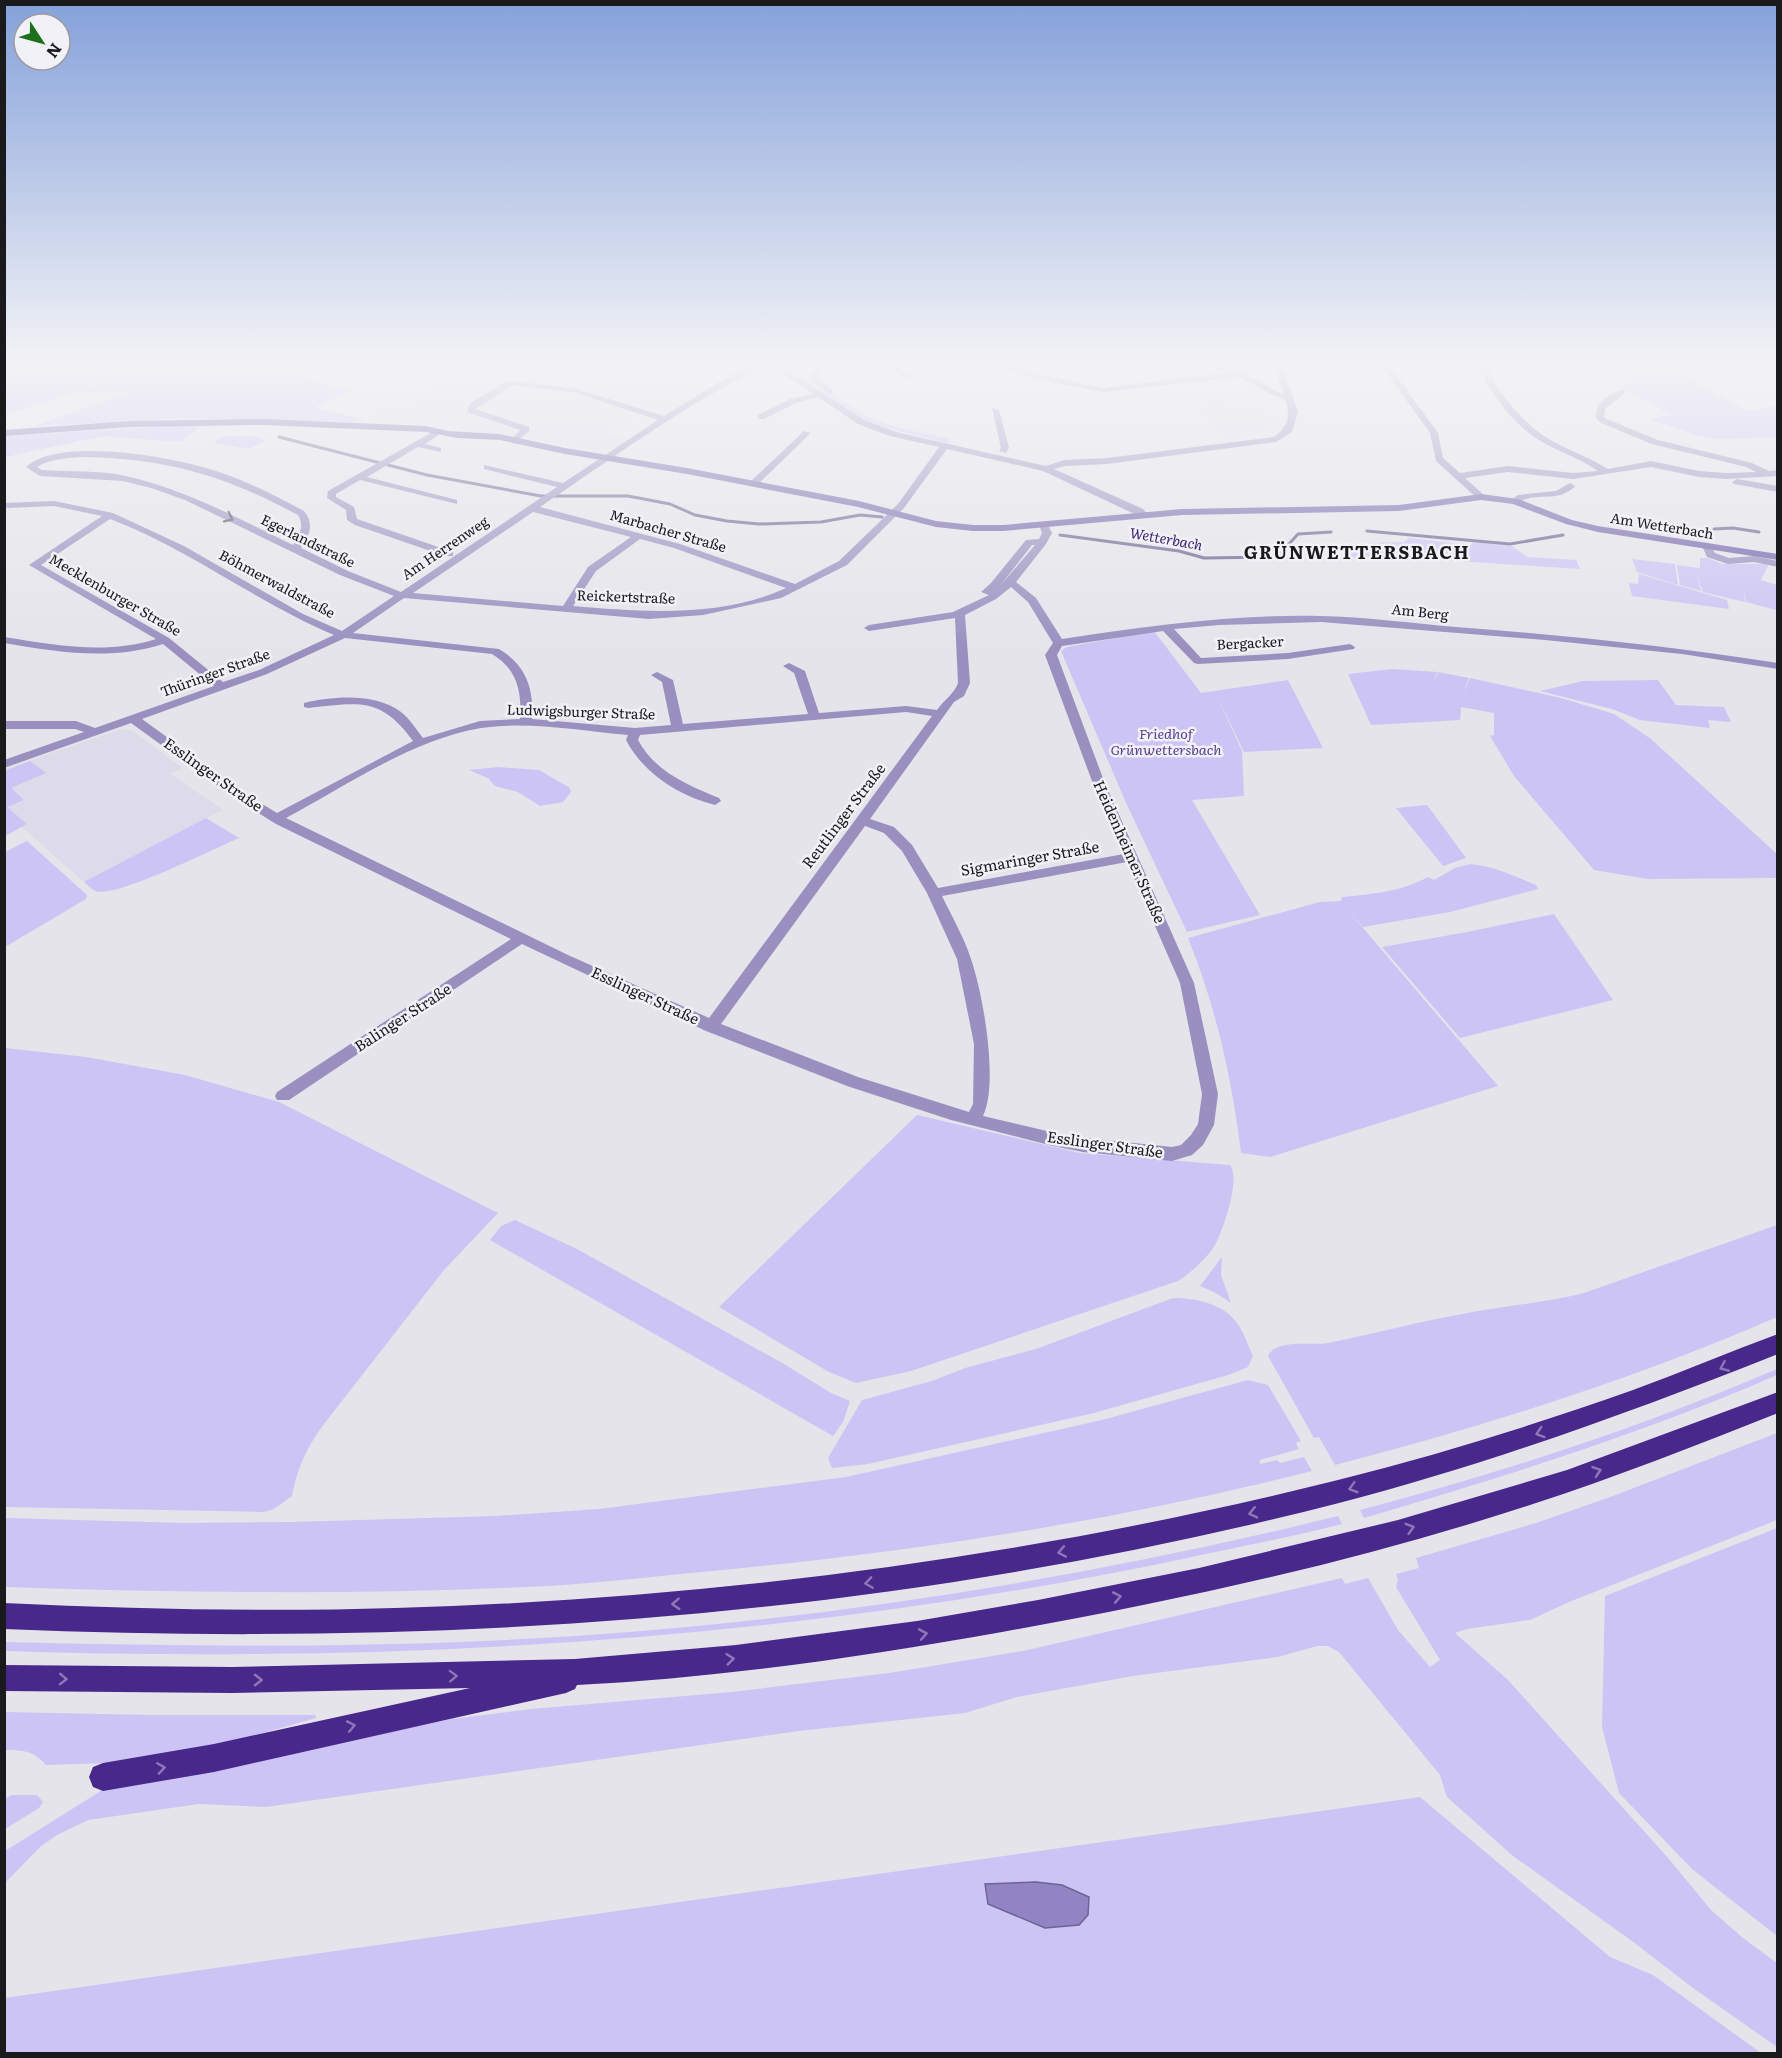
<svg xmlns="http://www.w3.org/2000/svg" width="1782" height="2058" viewBox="0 0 1782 2058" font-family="Literata,serif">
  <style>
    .built { fill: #dddbe9 }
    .green { fill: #ccc4f4 }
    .water { fill: #9184c4; stroke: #6d6492; stroke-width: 1.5 }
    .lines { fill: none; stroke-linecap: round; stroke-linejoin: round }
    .stream { stroke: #6d6492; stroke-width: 3 }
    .minor { fill: #9990c0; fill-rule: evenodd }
    .tertiary { fill: #9990c0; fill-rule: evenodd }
    .secondary { fill: #7566ab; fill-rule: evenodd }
    .motorway { fill: #49288c; fill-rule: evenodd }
    .oneway { stroke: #534f66 }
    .oneway2 { stroke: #8d78b7 }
    .labels { text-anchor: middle; stroke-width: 5; stroke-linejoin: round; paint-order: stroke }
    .far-street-label { font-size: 14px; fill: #1a1a1c; stroke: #f2f1f8 }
    .far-water-label { font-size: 14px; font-style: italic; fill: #371f6b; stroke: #f2f1f8 }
    .far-park-label { font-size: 14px; font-style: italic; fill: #564190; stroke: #f2f1f8 }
    .street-label { font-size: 15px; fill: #1a1a1c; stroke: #f2f1f8 }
    .far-district-label { font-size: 18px; font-weight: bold; letter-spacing: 1.5px; fill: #1a1a1c; stroke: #f2f1f8 }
  </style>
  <rect width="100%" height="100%" fill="#e5e4ea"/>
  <!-- built -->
  <g class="built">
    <path d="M 480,360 L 538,360 L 599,367 L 606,365 L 606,360 L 655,360 L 710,387 L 668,413 L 662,414 L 646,408 L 607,427 L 612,429 L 607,432 L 629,440 L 610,452 L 512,436 L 363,419 L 396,401 L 408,404 Z"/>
    <path d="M 1218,399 L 1261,410 L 1273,416 L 1266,418 L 1272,422 L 1285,423 L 1284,427 L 1227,439 L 1194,402 Z"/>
    <path d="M 121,729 L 131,730 L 182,768 L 171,774 L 223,810 L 84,882 L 22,827 L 27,824 L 5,805 L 5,769 Z"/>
  </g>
  <!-- green -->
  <g class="green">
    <path d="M 46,360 L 115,360 C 94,395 41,402 5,414 L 5,369 Z"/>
    <path d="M 119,360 L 257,360 L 317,382 L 350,390 L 315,408 L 363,419 L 358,422 L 186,418 L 35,426 L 132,391 L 70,394 C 90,386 108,380 119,360 Z"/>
    <path d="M 1558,360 L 1597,360 L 1618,373 L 1669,366 L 1743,409 L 1751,411 L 1777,405 L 1777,437 L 1720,439 L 1698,436 L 1650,419 L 1670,414 L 1628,392 L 1617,389 L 1631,379 L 1622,374 L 1585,382 Z"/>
    <path d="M 800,379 C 815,378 846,404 861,413 C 888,428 920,432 951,439 L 947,443 L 878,426 L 860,417 Z"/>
    <path d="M 202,424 L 181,442 L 103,436 L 5,457 L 5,436 Z"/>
    <path d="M 231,436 L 253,436 L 267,440 L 248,449 L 214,443 L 218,438 Z"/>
    <path d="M 1409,538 L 1472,545 L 1473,542 L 1512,546 L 1528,557 L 1576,560 L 1580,569 L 1411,558 L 1364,556 L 1348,558 L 1343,548 L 1371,547 L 1370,543 L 1404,542 Z"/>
    <path d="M 1700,558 L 1708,558 L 1722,564 L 1769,564 L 1761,580 L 1777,585 L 1777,610 L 1746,602 L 1743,587 L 1745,602 L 1703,592 L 1697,577 L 1701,591 L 1680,585 L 1677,565 L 1700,568 Z"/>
    <path d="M 1632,559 L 1675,564 L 1678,585 L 1637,572 Z"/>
    <path d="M 1639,574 L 1727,600 L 1729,609 L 1632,596 L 1629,583 L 1638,584 Z"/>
    <path d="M 1154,631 L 1201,693 L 1288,680 L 1323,748 L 1244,752 L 1216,694 L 1242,751 L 1244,796 L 1192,800 L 1260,915 L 1187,932 L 1127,805 L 1061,651 L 1067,647 Z"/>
    <path d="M 1392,669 L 1437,672 L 1434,682 L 1438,672 L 1469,678 L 1463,694 L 1470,678 L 1561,698 L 1614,714 L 1651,739 L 1777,854 L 1777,878 L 1648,879 L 1594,870 L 1514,776 L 1490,736 L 1494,735 L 1494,713 L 1461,707 L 1460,720 L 1371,725 L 1348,674 Z"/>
    <path d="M 1658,680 L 1676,705 L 1724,707 L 1731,722 L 1708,720 L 1710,728 L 1640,720 L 1612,709 L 1540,691 L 1583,681 Z"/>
    <path d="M 30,761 L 46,773 L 11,788 L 24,800 L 7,807 L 27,824 L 5,836 L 5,771 Z"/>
    <path d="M 498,767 L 539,770 L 570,788 L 571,792 L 563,802 L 540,806 L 518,792 L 495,786 L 488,778 L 469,770 Z"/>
    <path d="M 1427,805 L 1466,858 L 1443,866 L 1396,808 Z"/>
    <path d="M 206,818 L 239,838 C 215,848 115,899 95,891 C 91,889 87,884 84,882 Z"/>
    <path d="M 27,841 L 87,895 L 86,899 L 5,947 L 5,852 Z"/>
    <path d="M 1470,864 C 1494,866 1514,876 1536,885 L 1538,889 L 1450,912 L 1363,927 L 1346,908 L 1498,1086 L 1270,1157 L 1241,1153 C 1232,1079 1216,1007 1188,938 L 1320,902 L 1341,901 L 1342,897 C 1373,894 1400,892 1428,877 L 1434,880 L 1455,868 Z"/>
    <path d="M 1554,914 L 1613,1000 L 1460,1038 L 1382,947 L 1467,932 Z"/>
    <path d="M 5,1048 L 86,1057 L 185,1075 L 279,1102 L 498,1213 L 444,1270 L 324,1424 C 307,1447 297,1468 292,1496 L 274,1509 L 264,1512 L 5,1507 Z"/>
    <path d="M 917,1115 L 1080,1153 L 1230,1165 C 1241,1178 1223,1231 1215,1245 C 1207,1258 1191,1273 1178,1281 L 911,1371 L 856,1383 L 829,1372 L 719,1307 Z"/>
    <path d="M 515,1220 L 577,1249 L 784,1364 L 831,1393 L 850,1401 L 843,1422 L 833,1436 L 490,1240 L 501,1226 Z"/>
    <path d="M 1777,1225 L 1777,1317 C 1635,1379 1485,1426 1335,1465 L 1319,1437 L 1314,1438 L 1268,1356 C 1276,1338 1312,1346 1328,1343 C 1373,1334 1417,1322 1462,1314 C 1503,1306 1544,1303 1584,1293 Z"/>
    <path d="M 1222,1257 L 1221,1275 L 1231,1303 L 1216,1293 L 1200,1286 Z"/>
    <path d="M 1173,1298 C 1196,1298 1226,1304 1239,1326 C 1245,1335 1248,1346 1253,1356 L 1248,1367 L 1228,1375 L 1094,1413 L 868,1464 L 832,1468 L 828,1458 L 862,1400 L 932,1381 L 965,1368 L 1036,1349 Z"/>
    <path d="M 1777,1369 L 1777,1375 C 1644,1433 1504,1477 1364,1518 L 1360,1510 C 1502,1473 1642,1427 1777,1369 Z"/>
    <path d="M 1248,1380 L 1268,1385 L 1301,1441 L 1296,1443 L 1299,1449 L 1260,1460 L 1260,1464 L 1277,1460 L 1280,1463 L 1304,1457 L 1312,1471 C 1115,1521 914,1552 712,1571 C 657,1576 602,1583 547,1586 C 366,1595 185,1593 5,1587 L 5,1518 L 185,1523 L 292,1522 L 495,1516 L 599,1509 L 846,1477 L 1102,1420 Z"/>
    <path d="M 1777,1433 L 1777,1520 L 1569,1602 L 1530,1620 L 1467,1629 L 1455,1633 L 1508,1680 L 1669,1859 L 1711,1910 L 1743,1938 L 1777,1963 L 1777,2047 L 1693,1988 L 1632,1941 L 1513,1856 L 1447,1797 L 1440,1775 L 1339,1652 L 1328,1646 L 1317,1646 L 1278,1657 L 1133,1676 L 1017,1697 L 965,1713 L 799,1731 L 266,1807 L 199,1804 L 88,1820 L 57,1835 L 41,1846 L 5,1883 L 5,1851 L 104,1789 L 452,1719 L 531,1709 L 732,1692 L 889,1673 L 1023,1651 L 1342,1578 L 1345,1584 L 1368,1578 L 1398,1630 L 1430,1667 L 1440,1660 L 1396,1587 L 1398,1580 L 1396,1574 L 1419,1568 L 1416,1558 L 1536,1523 L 1613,1496 Z"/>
    <path d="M 1338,1516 L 1342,1524 C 1289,1538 1236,1547 1183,1559 C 796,1640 399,1664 5,1651 L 5,1642 C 164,1646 324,1648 484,1641 C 772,1628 1058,1585 1338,1516 Z"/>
    <path d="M 1777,1528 L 1777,1936 L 1692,1869 L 1619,1793 L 1602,1727 L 1605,1596 Z"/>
    <path d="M 5,1712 L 152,1715 L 315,1715 L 316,1718 L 231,1742 L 110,1763 L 46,1765 C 34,1751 23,1750 5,1750 Z"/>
    <path d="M 11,1795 L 37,1795 L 43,1802 L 39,1808 L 5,1829 L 5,1799 Z"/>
    <path d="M 1420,1797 L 1610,1957 L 1653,1975 L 1761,2053 L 5,2054 L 4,1998 Z"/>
  </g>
  <!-- water -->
  <path class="water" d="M 1036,1882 L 1062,1885 L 1089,1897 L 1088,1915 L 1079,1925 L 1045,1928 L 988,1904 L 985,1884 Z"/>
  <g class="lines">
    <!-- stream -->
    <g class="stream">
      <path d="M 279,437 L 427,475 L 541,496 L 628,496 L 670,504 L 695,515 L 727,521 L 759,524 L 821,522 L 860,515 L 882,517"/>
      <path d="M 1714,529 L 1733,528 L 1759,532"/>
      <path d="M 1367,531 L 1510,544 L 1563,535"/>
      <path d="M 1060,535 L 1179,551 L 1204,558 L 1270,557 L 1280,554 L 1298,534 L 1331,532"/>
    </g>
    <!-- minor -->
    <g class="minor">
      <path d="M 763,360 L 772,360 L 864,420 L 896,432 L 1046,466 L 1064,460 L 1107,458 L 1274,437 C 1288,427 1291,416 1285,399 C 1267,395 1255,383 1237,377 L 1103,392 L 1027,377 L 984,360 L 996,360 L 1032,373 L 1103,388 L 1226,373 L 1192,360 C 1211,360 1234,368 1251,376 C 1263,381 1271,391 1284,394 L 1272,360 L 1280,360 L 1298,412 L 1292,432 L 1276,442 L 1107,464 L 1065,466 L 1054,469 L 1143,509 L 1148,515 L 1143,518 L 1043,471 L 947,449 L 904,508 L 847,565 L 781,598 L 703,615 L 649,619 L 404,598 L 353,633 L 499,649 C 526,665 534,688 532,719 L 635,728 L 671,725 L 662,682 L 651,675 L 657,672 L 673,680 L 683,724 L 808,714 L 794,673 L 783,666 L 789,663 L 805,671 L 819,713 L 906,706 L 937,710 C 944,700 954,694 958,683 L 955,618 L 869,631 L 864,628 L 869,625 L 953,612 L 989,595 L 981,592 L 991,583 L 1026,540 L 1039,539 L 1042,533 L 1039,525 L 1044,522 L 1047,523 L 1052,533 L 1046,544 L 1016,582 L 1036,598 L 1062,639 C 1148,626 1233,614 1320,616 C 1365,617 1411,623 1456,627 C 1564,635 1671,646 1778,663 L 1778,669 L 1682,654 L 1545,640 L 1321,622 L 1219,625 L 1174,629 L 1201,658 L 1288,653 L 1350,644 L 1355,647 L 1354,649 L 1288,659 L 1198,664 L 1194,663 L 1163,631 L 1062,646 L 1057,655 L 1104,781 L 1194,983 L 1218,1094 L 1214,1125 L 1203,1145 L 1192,1155 L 1172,1161 L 1083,1152 L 1053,1146 L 951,1120 L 847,1086 L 706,1031 L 522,944 L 289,1100 L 277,1100 L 275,1096 L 277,1092 L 511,939 L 276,824 L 233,797 L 131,723 L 4,768 L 4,760 L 84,732 L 75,729 L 4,729 L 4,721 L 76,721 L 95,728 L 214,686 L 163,644 C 110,661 58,652 4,643 L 4,637 C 55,645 106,655 156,639 L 29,565 L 102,516 L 54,506 L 8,508 L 5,507 L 4,503 L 54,501 L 113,513 L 184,546 L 303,614 L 342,631 L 394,596 L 340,575 L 185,500 L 151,488 L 123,481 L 40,476 L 26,467 C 59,436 175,457 216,471 C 247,481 276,496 304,511 C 315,525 309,535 301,548 L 348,571 L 401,592 L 557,487 L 484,469 L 484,465 L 563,483 L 658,420 L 576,393 L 514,385 L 475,409 L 529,427 L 529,431 L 514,444 L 510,441 L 520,430 L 467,412 L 470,403 L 503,383 L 514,381 L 577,389 L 664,416 L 729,376 ZM 768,364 L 813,394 L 790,399 L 758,415 L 758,419 L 764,419 L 796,403 L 818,397 L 858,424 L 890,436 L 939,447 L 898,504 L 839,561 L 795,584 L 680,544 L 540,507 C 614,457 687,403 768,364 ZM 86,457 C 169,459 225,476 298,515 C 305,526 299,535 293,545 C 239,519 185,489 126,476 C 99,470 69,472 42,470 L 37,467 C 52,458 69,458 86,457 ZM 533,512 L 631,537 L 588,567 L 563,606 L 413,593 ZM 110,519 C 189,549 256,602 334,635 L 259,670 L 223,682 L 169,638 L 41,565 ZM 640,539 L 674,548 L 786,588 C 721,618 642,612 573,606 L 596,571 ZM 1032,545 L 1035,545 L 1000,586 ZM 1011,587 L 1028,602 L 1053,643 L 1045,655 L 1092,781 L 1124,854 L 938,888 L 912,845 L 894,827 L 870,819 L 954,702 L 964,696 L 970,683 L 965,615 L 996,599 ZM 345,638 L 492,654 C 517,669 522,691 520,719 L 480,721 L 423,738 C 416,729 410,719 401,712 C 376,693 334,696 304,703 L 304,707 L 308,708 C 359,703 380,696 413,741 L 277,813 L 241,791 L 142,719 L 267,674 ZM 906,712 L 932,716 L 709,1018 L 568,955 L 286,818 C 348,785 411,740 481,728 C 529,721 580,731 628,735 L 626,740 C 643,773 679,796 715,805 L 721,801 L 719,798 C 688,785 655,772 638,740 L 640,735 ZM 865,826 L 884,833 L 902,851 L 927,893 L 957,959 L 974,1044 L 973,1104 L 969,1112 L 858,1077 L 721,1024 ZM 1127,862 L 1180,983 L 1202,1094 L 1198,1124 L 1191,1135 L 1181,1145 L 1172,1147 L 1068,1136 L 983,1116 C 999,1083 983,994 971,959 C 964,937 952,917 942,896 Z"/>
      <path d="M 828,360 L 839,360 L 824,369 L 818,379 L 833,390 L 833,394 L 830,394 L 810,380 L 816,368 Z"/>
      <path d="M 871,360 L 882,360 L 914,376 L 907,378 Z"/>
      <path d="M 1377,360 L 1385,360 L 1438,433 L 1443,458 L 1460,473 L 1508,466 L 1573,473 L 1598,471 C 1581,459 1562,453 1544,443 C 1514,427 1488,390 1475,360 L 1483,360 C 1496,389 1521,423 1549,439 C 1568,450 1589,457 1608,469 L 1651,461 L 1699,471 L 1726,473 L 1756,472 L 1746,467 L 1652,444 L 1601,423 L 1596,418 C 1595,403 1608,394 1621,390 L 1624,390 L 1624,394 L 1605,409 L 1604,417 L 1607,419 L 1658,440 L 1752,463 L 1769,471 L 1778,470 L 1778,476 L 1726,479 L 1699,477 L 1651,467 L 1573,479 L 1508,472 L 1465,478 L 1486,497 L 1478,499 L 1436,461 L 1430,433 Z"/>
      <path d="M 992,408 L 999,410 L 1009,448 L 1006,453 L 999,451 L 1001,448 Z"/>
      <path d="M 436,430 L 443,432 L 425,444 L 441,448 L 441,452 L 418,447 L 367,477 L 457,500 L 457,504 L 360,480 L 336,494 L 336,497 L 354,507 L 357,519 L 453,552 L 453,556 L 445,556 L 355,525 L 347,520 L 346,510 L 327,498 L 328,491 Z"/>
      <path d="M 804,431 L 811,433 L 756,486 L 750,486 L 750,482 Z"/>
      <path d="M 1737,479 L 1778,486 L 1778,492 L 1734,484 L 1732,482 Z"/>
      <path d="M 1570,483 L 1575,486 C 1562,500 1546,495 1529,498 C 1524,499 1520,502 1515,504 L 1510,501 L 1518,495 L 1556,491 Z"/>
    </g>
    <!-- tertiary -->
    <path class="tertiary" d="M 1708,545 L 1711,546 L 1715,553 L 1729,558 L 1754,556 L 1778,561 L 1778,567 L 1754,562 L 1728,564 L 1707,557 L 1703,548 Z"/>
    <!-- secondary -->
    <path class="secondary" d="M 264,419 L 426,426 L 448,431 L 500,434 L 565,448 L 687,468 L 859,501 L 936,521 L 973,525 L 1003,525 L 1182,509 L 1399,505 L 1481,494 L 1518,499 L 1572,520 L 1598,526 L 1778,554 L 1778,560 L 1598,532 L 1566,524 L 1513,504 L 1481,500 L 1399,511 L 1182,515 L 1003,531 L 973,531 L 936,527 L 858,507 L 687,474 L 565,454 L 500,440 L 457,438 L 426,432 L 264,425 L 130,427 L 4,436 L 4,430 L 130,421 Z"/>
    <!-- motorway -->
    <g class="motorway">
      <path d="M 1778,1334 L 1778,1354 C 1634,1411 1489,1464 1339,1503 C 900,1616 456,1648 4,1629 L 4,1603 C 135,1609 265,1612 395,1608 C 713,1599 1030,1557 1338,1480 C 1438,1455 1537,1424 1633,1390 C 1682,1372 1729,1352 1778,1334 Z"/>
      <path d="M 1778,1392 L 1778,1413 C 1697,1445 1616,1477 1533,1504 C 1360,1561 1181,1600 1002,1632 C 862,1657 719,1678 577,1685 L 575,1689 L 566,1693 L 214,1772 L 103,1791 L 93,1787 L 89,1777 L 93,1767 L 103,1763 L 214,1744 L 470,1688 L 232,1693 L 4,1691 L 4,1665 L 232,1667 L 575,1659 L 736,1645 L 917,1621 L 1038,1600 L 1199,1568 L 1398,1520 L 1567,1470 Z"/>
    </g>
  </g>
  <!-- one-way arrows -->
  <defs><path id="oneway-chevron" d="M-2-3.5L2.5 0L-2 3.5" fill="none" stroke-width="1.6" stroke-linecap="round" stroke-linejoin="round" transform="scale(1.5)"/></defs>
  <use class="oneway" href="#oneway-chevron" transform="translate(229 518) rotate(26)"/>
  <g class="oneway2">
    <use href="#oneway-chevron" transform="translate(1724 1367) rotate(157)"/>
    <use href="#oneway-chevron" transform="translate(1540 1433) rotate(162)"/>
    <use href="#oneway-chevron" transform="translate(1597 1471) rotate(-19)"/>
    <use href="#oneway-chevron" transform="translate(1353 1488) rotate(164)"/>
    <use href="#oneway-chevron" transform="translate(1253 1513) rotate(167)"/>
    <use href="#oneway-chevron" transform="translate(1410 1528) rotate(-16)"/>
    <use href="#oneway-chevron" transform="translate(1062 1552) rotate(169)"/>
    <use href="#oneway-chevron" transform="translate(869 1583) rotate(172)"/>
    <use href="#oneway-chevron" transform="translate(1117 1597) rotate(-11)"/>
    <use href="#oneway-chevron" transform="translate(676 1604) rotate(176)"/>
    <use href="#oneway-chevron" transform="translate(923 1634) rotate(-10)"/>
    <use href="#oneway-chevron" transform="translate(730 1659) rotate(-6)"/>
    <use href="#oneway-chevron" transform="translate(453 1676) rotate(-2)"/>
    <use href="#oneway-chevron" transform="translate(63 1679) rotate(1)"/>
    <use href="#oneway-chevron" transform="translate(258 1680)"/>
    <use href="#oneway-chevron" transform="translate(351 1726) rotate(-11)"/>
    <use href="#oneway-chevron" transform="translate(161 1768) rotate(-9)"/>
  </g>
  <!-- sky -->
  <linearGradient id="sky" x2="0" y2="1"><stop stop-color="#85a1da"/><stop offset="0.56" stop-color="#f3f3f6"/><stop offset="1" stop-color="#f3f3f6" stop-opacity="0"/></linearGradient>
  <rect width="1782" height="648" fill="url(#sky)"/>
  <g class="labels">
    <!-- far-street labels -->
    <g class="far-street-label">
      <text transform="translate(1662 526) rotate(9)" y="5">Am Wetterbach</text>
      <text transform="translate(668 531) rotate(16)" y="5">Marbacher Straße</text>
      <text transform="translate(308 541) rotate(26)" y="5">Egerlandstraße</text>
      <text transform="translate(445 548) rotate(-34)" y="5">Am Herrenweg</text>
      <text transform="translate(277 584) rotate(28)" y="5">Böhmerwaldstraße</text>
      <text transform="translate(115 595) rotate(30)" y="5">Mecklenburger Straße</text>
      <text transform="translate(626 597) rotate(2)" y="5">Reickertstraße</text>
      <text transform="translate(1420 612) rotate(6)" y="5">Am Berg</text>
      <text transform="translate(1250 643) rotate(-3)" y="5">Bergacker</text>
      <text transform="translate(215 673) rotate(-20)" y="5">Thüringer Straße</text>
      <text transform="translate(581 712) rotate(2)" y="5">Ludwigsburger Straße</text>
    </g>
    <!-- far-water labels -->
    <g class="far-water-label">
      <text transform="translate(1166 539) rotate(10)" y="5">Wetterbach</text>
    </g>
    <!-- far-park labels -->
    <g class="far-park-label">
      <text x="1166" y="739">Friedhof<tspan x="1166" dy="16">Grünwettersbach</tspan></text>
    </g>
    <!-- street labels -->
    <g class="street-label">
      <text transform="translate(213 775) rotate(35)" y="5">Esslinger Straße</text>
      <text transform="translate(844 816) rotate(-53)" y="5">Reutlinger Straße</text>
      <text transform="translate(1129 852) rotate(66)" y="5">Heidenheimer Straße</text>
      <text transform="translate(1030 859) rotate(-10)" y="5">Sigmaringer Straße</text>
      <text transform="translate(645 996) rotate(25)" y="5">Esslinger Straße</text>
      <text transform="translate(403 1018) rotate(-33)" y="5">Balinger Straße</text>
      <text transform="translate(1105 1145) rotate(8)" y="5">Esslinger Straße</text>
    </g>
    <!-- far-district labels -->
    <g class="far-district-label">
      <text x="1357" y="559">GRÜNWETTERSBACH</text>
    </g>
  </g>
  <!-- border -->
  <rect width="1782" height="2058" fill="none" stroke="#1a1a1c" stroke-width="12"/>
  <!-- north arrow -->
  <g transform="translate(42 42) rotate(126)"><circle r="28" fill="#f2f1f8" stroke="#9c9ba0" stroke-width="1.5"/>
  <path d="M0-4.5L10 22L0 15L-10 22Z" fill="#1d701a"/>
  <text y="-9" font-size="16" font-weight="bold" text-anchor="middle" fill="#1a1a1c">N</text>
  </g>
</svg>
